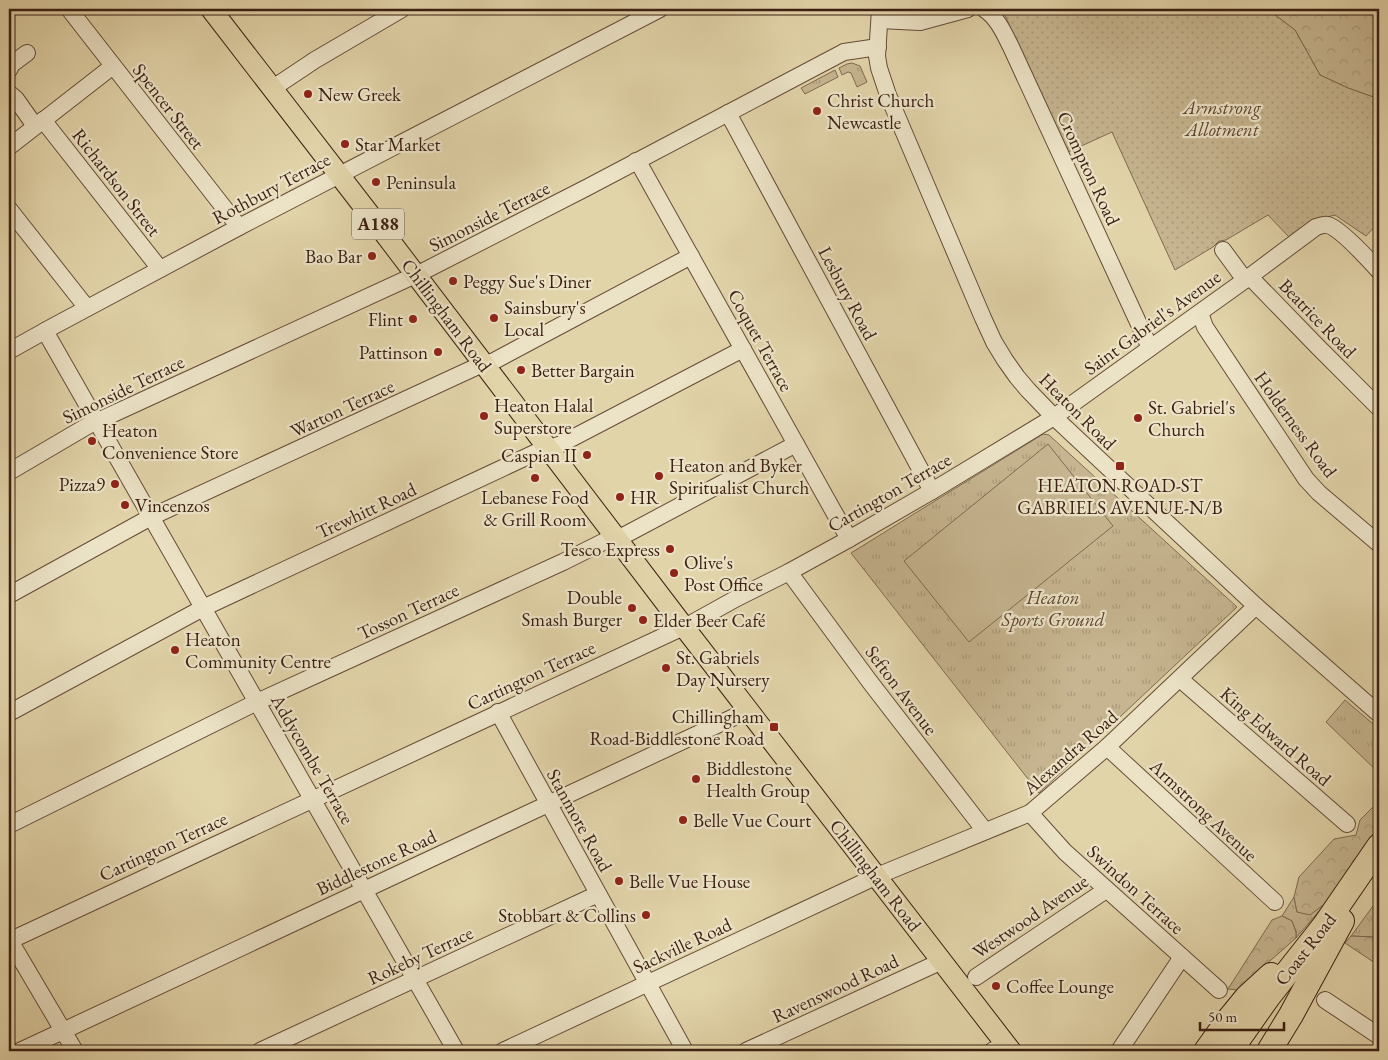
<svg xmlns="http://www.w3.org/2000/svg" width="1388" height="1060" viewBox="0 0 1388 1060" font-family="'EB Garamond',serif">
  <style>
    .grass { fill: url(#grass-tufts); stroke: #806a52 }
    .forest { fill: url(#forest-crowns); stroke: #806a52 }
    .garden { fill: url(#garden-dots); stroke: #806a52 }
    .pitch { fill: #c6b590; stroke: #806a52 }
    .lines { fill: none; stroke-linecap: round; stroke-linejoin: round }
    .minor-casing { stroke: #654c38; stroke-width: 18 }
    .major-casing { stroke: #3b1f13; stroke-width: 22 }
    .highway-casing { stroke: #3b1f13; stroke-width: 26 }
    .minor { stroke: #ece3c7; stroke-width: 16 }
    .major { stroke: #e2d4a9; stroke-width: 20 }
    .highway { stroke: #e2d4a9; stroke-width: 24 }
    .poi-dot { fill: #8f2418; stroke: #ece3c7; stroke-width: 2 }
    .labels { text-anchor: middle; stroke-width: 4.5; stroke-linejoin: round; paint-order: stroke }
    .shield { fill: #ece3c7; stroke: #705a49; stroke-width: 1 }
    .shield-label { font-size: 18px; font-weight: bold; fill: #3b1f13 }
    .poi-label { font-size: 19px; fill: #3b1f13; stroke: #ece3c7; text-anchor: start }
    .street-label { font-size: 19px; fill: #3b1f13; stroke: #ece3c7 }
    .park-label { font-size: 19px; font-style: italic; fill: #5e4432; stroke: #ece3c7 }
  </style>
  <defs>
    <pattern id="grass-tufts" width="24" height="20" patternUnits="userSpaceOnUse" patternTransform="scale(1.25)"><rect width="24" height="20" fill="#c6b590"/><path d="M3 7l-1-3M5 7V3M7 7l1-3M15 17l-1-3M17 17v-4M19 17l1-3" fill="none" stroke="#ab9b7b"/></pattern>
    <pattern id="forest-crowns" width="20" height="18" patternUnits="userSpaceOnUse" patternTransform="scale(1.25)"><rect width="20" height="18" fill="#c6b590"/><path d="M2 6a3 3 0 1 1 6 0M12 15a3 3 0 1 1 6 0" fill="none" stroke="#ab9b7b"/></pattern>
    <pattern id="garden-dots" width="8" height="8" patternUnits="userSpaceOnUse" patternTransform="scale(1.25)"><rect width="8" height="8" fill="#c6b590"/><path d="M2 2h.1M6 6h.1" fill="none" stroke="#ab9b7b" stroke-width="1.8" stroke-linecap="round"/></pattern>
  </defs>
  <rect width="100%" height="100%" fill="#e2d4a9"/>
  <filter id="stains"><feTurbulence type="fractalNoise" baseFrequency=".004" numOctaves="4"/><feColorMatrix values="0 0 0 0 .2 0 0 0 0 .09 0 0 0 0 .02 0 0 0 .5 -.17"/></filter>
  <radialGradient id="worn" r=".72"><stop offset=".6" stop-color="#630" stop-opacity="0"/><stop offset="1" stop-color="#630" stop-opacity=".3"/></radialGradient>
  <!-- grass -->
  <g class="grass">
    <path d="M 852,63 L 860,66 L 867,82 L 857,87 L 851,73 L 848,72 L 842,75 L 839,68 L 847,64 Z"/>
    <path d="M 835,70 L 838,77 L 805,94 L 801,88 Z"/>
    <path d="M 1043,434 L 1049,435 L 1237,607 L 1039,793 L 851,553 Z"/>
    <path d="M 1345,700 L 1379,729 L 1379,773 L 1326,722 Z"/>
    <path d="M 1294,897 L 1297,912 L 1327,902 L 1296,938 L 1296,932 L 1292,921 L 1282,916 Z"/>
    <path d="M 1379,898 L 1379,934 L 1373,937 L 1351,936 Z"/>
  </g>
  <!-- forest -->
  <g class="forest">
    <path d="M 1267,9 L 1379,9 L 1379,99 L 1348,88 L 1320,75 L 1295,30 Z"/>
    <path d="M 1379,801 L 1379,824 L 1359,858 L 1327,902 L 1310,915 L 1297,912 L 1294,897 L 1299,877 L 1334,839 L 1356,835 L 1360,820 Z"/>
    <path d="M 1282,916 L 1292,921 L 1296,932 L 1296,938 L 1237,990 L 1228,989 L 1272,920 Z"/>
    <path d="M 1379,934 L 1379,974 L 1376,972 L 1375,963 L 1345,943 L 1351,936 L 1373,937 Z"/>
  </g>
  <!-- garden -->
  <path class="garden" d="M 1002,9 L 1267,9 L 1295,30 L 1320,75 L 1348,88 L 1379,99 L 1379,222 L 1366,236 L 1335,215 L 1315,220 L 1289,237 L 1268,215 L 1226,240 L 1219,241 L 1213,247 L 1175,270 L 1112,132 L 1068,152 Z"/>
  <!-- pitch -->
  <path class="pitch" d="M 1048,444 L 1113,526 L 969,642 L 904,561 Z"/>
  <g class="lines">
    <defs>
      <g id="minor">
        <path d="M 69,9 L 239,227"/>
        <path d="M 880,9 L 877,56 L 879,68 L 888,95 L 983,318 L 994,342 L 1005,360 L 1017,377 L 1028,390 L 1054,417 L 1256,606 L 1379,714"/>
        <path d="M 984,9 C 997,17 1004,33 1011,47 L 1150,348"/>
        <path d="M 880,20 L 920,22 L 968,9"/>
        <path d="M 9,70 L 12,64 L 27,53"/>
        <path d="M 273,88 L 315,60 L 402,9"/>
        <path d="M 9,93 L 16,99 L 35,126"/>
        <path d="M 728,113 L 932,491"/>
        <path d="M 43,120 L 160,269"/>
        <path d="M 9,147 L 113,66"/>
        <path d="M 636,161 L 641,167 L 849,539"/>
        <path d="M 9,209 L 87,308"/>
        <path d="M 1223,250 L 1245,280"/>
        <path d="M 1250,277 L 1317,346 L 1379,408"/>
        <path d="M 1200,313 L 1205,327 L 1306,479 L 1319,493 L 1379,544"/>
        <path d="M 45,331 L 456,1051"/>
        <path d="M 9,351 L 52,327 L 239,227 L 660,9"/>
        <path d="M 9,472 L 89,425 L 424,271 L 588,187 L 844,52 L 878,47"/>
        <path d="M 789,572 L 870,682 L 985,831"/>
        <path d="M 9,595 L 151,517 L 476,367 L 494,361 L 691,256"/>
        <path d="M 1180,679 L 1347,824"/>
        <path d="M 498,712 L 685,1051"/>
        <path d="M 9,713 L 203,608 L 539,451 L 559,445 L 743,349"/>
        <path d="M 1107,747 L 1275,902"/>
        <path d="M 1030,813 L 1065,852 L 1219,990"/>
        <path d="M 9,825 L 257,702 L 563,562 L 609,539 L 625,535 L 796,444"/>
        <path d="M 9,939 L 75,1051"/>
        <path d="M 9,941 L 692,623 L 737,598 L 789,572 L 849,539 L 932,491 L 1054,417 L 1245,280 L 1316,227 C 1320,226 1324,224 1328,225 C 1341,229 1369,260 1379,271"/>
        <path d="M 976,977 L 1106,890"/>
        <path d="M 1325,1000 L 1379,1036"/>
        <path d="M 20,1051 L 734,717 L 748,708"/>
        <path d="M 260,1051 L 598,894"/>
        <path d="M 503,1051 L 877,876 L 1030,813 L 1107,747 L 1256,606"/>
        <path d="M 746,1051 L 942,961"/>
        <path d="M 992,1051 L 1006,1044"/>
        <path d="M 1119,1051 L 1182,957"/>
      </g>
      <path id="major" d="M 211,9 L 384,233 L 684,627 L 1011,1051"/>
      <g id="highway">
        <path d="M 1206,1051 L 1229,1019 L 1247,997 L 1271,975"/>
        <path d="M 1230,1051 L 1268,997 L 1324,926 L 1379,846"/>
        <path d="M 1269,1051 L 1291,1015 L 1342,921"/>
      </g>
    </defs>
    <!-- minor casing -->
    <use href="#minor" class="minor-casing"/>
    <!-- major casing -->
    <use href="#major" class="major-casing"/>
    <!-- highway casing -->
    <use href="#highway" class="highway-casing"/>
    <!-- minor -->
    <use href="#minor" class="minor"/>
    <!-- major -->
    <use href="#major" class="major"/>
    <!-- highway -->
    <use href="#highway" class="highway"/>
  </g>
  <!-- markers -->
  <g class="poi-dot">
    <circle cx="308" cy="94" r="5"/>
    <circle cx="817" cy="111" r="5"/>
    <circle cx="345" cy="144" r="5"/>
    <circle cx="376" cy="182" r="5"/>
    <circle cx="372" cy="256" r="5"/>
    <circle cx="453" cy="281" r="5"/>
    <circle cx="494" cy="318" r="5"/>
    <circle cx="413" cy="319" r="5"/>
    <circle cx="438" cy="352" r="5"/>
    <circle cx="521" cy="370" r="5"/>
    <circle cx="484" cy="416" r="5"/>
    <circle cx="1138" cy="418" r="5"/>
    <circle cx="92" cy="441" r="5"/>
    <circle cx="587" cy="455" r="5"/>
    <rect x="1115" y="461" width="10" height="10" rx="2.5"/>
    <circle cx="659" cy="476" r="5"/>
    <circle cx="535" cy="478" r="5"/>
    <circle cx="115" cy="484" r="5"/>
    <circle cx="620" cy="497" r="5"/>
    <circle cx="125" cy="505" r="5"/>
    <circle cx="670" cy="549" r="5"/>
    <circle cx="674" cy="573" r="5"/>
    <circle cx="632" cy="608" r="5"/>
    <circle cx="643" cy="620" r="5"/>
    <circle cx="175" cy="650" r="5"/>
    <circle cx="666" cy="668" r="5"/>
    <rect x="769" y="722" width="10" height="10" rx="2.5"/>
    <circle cx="696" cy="779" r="5"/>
    <circle cx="683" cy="820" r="5"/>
    <circle cx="619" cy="881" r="5"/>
    <circle cx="646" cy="915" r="5"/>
    <circle cx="996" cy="986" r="5"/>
  </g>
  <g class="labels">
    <!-- shield labels -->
    <rect class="shield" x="352" y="208.5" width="52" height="31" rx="4"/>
    <g class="shield-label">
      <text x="378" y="230">A188</text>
    </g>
    <!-- poi labels -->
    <g class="poi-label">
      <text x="318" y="101">New Greek</text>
      <text x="827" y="107">Christ Church<tspan x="827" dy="22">Newcastle</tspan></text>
      <text x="355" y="151">Star Market</text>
      <text x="386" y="189">Peninsula</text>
      <text x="362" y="263" text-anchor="end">Bao Bar</text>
      <text x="463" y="288">Peggy Sue's Diner</text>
      <text x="504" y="314">Sainsbury's<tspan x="504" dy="22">Local</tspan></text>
      <text x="403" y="326" text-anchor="end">Flint</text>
      <text x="428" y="359" text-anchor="end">Pattinson</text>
      <text x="531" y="377">Better Bargain</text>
      <text x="494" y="412">Heaton Halal<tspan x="494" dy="22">Superstore</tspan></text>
      <text x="1148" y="414">St. Gabriel's<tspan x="1148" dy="22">Church</tspan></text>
      <text x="102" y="437">Heaton<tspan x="102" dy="22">Convenience Store</tspan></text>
      <text x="577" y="462" text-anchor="end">Caspian II</text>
      <text x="669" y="472">Heaton and Byker<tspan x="669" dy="22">Spiritualist Church</tspan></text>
      <text x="105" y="491" text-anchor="end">Pizza9</text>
      <text x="1120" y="492" text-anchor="middle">HEATON ROAD-ST<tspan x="1120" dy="22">GABRIELS AVENUE-N/B</tspan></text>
      <text x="535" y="504" text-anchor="middle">Lebanese Food<tspan x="535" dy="22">&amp; Grill Room</tspan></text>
      <text x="630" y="504">HR</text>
      <text x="135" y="512">Vincenzos</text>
      <text x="660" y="556" text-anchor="end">Tesco Express</text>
      <text x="684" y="569">Olive's<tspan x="684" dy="22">Post Office</tspan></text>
      <text x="622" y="604" text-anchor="end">Double<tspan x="622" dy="22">Smash Burger</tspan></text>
      <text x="653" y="627">Elder Beer Café</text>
      <text x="185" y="646">Heaton<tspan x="185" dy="22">Community Centre</tspan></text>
      <text x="676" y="664">St. Gabriels<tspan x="676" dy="22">Day Nursery</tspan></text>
      <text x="764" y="723" text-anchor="end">Chillingham<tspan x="764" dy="22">Road-Biddlestone Road</tspan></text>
      <text x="706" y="775">Biddlestone<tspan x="706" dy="22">Health Group</tspan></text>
      <text x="693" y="827">Belle Vue Court</text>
      <text x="629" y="888">Belle Vue House</text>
      <text x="636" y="922" text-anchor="end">Stobbart &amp; Collins</text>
      <text x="1006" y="993">Coffee Lounge</text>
    </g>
    <!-- street labels -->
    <g class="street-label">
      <text transform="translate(169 106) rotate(52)" y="7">Spencer Street</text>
      <text transform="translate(1089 168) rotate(65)" y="7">Crompton Road</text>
      <text transform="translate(117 182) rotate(52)" y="7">Richardson Street</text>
      <text transform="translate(271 188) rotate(-28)" y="7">Rothbury Terrace</text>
      <text transform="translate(489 216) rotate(-27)" y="7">Simonside Terrace</text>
      <text transform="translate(848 293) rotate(62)" y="7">Lesbury Road</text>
      <text transform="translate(447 315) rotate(53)" y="7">Chillingham Road</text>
      <text transform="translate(1318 318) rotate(46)" y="7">Beatrice Road</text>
      <text transform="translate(1152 322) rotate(-36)" y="7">Saint Gabriel's Avenue</text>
      <text transform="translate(761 340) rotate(61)" y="7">Coquet Terrace</text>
      <text transform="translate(123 389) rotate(-26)" y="7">Simonside Terrace</text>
      <text transform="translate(342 408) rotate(-25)" y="7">Warton Terrace</text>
      <text transform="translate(1078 411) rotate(45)" y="7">Heaton Road</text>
      <text transform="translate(1296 424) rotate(54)" y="7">Holderness Road</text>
      <text transform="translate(889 492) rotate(-30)" y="7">Cartington Terrace</text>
      <text transform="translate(366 510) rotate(-25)" y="7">Trewhitt Road</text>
      <text transform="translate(408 611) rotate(-25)" y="7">Tosson Terrace</text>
      <text transform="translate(531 675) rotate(-25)" y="7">Cartington Terrace</text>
      <text transform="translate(902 690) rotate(53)" y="7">Sefton Avenue</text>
      <text transform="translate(1276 736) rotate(41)" y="7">King Edward Road</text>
      <text transform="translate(1070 752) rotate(-41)" y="7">Alexandra Road</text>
      <text transform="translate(313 759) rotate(60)" y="7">Addycombe Terrace</text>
      <text transform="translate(1204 810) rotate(43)" y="7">Armstrong Avenue</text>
      <text transform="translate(580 820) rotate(61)" y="7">Stanmore Road</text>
      <text transform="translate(163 846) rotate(-25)" y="7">Cartington Terrace</text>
      <text transform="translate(376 862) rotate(-25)" y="7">Biddlestone Road</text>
      <text transform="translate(876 875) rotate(52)" y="7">Chillingham Road</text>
      <text transform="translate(1136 889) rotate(42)" y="7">Swindon Terrace</text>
      <text transform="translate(1030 916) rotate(-34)" y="7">Westwood Avenue</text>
      <text transform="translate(682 945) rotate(-25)" y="7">Sackville Road</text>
      <text transform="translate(1305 949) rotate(-52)" y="7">Coast Road</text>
      <text transform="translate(420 955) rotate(-25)" y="7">Rokeby Terrace</text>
      <text transform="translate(835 988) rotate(-25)" y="7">Ravenswood Road</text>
    </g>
    <!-- park labels -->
    <g class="park-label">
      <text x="1222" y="114">Armstrong<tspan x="1222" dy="22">Allotment</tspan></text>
      <text x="1053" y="604">Heaton<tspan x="1053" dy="22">Sports Ground</tspan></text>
    </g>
  </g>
  <!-- margin -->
  <rect width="1388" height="1060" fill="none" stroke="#e2d4a9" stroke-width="30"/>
  <rect x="10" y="10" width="1368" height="1040" fill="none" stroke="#3b1f13" stroke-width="2.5"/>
  <rect x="15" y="15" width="1358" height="1030" fill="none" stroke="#3b1f13"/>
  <!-- scale -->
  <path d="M1200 1022v8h84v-8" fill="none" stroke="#3b1f13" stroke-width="2.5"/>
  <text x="1208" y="1022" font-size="15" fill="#3b1f13" stroke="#ece3c7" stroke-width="4" paint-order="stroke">50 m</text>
  <rect width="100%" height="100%" filter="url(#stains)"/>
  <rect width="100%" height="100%" fill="url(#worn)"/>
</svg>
